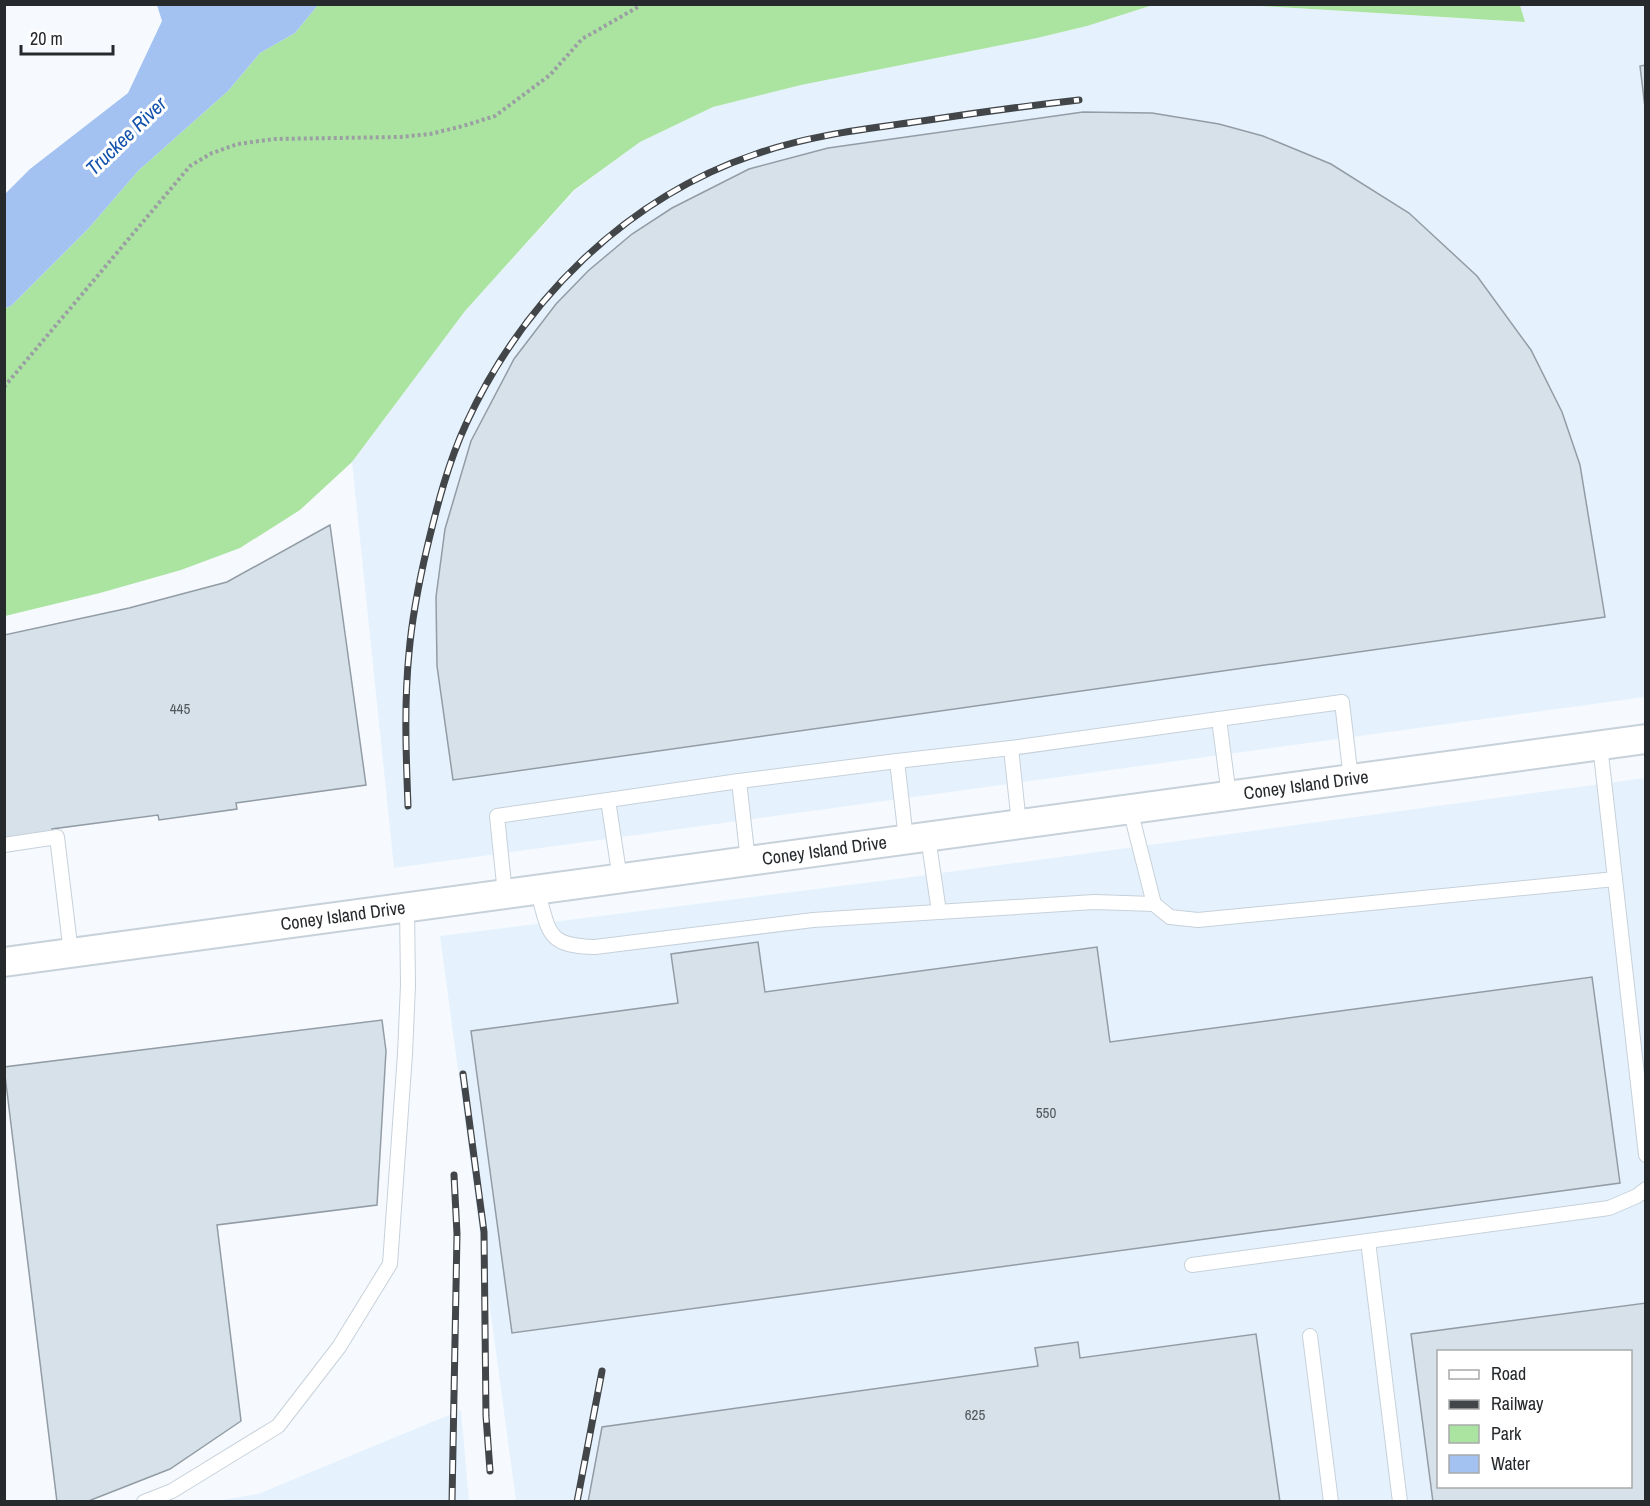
<svg xmlns="http://www.w3.org/2000/svg" width="1650" height="1506" viewBox="0 0 1650 1506" font-family="'Archivo Narrow',sans-serif">
  <style>
    .built { fill: #e5f2fe; fill-rule: evenodd }
    .green { fill: #abe4a0 }
    .water { fill: #a3c2f1 }
    .building { fill: #d6e1ea; stroke: #939ca5; stroke-width: 1.5; fill-rule: evenodd }
    .lines { fill: none; stroke-linecap: round; stroke-linejoin: round }
    .lane-casing { stroke: #c7d1da; stroke-width: 16 }
    .street-casing { stroke: #c7d1da; stroke-width: 32 }
    .path { stroke: #9b9fa3; stroke-width: 4; stroke-dasharray: 3 3; stroke-linecap: butt }
    .lane { stroke: #fff; stroke-width: 14 }
    .street { stroke: #fff; stroke-width: 28 }
    .rail-casing { stroke: #424649; stroke-width: 7 }
    .rail { stroke: #fff; stroke-width: 4.5; stroke-dasharray: 14; stroke-linecap: butt }
    .labels { text-anchor: middle; stroke-width: 6; stroke-linejoin: round; paint-order: stroke }
    .number-label { font-size: 15px; fill: #52585c }
    .street-label { font-size: 18px; fill: #262a2d; stroke: #fff }
    .water-label { font-size: 20px; font-style: italic; fill: #1453ad; stroke: #fff }
  </style>
  <rect width="100%" height="100%" fill="#f6fafe"/>
  <!-- built -->
  <g class="built">
    <path d="M 1153,5 L 1244,5 L 1525,22 L 1520,5 L 1645,5 L 1645,697 L 394,868 L 352,462 L 465,311 L 575,190 L 640,142 L 713,107 L 801,85 L 1037,38 L 1087,26 Z"/>
    <path d="M 1645,778 L 1645,1501 L 516,1501 L 440,936 L 904,878 ZM 1438,1352 L 1630,1352 L 1630,1486 L 1438,1486 Z"/>
    <path d="M 461,1410 L 469,1501 L 216,1501 L 258,1494 Z"/>
  </g>
  <!-- green -->
  <g class="green">
    <path d="M 318,5 L 1153,5 L 1087,26 L 1037,38 L 801,85 L 713,107 L 640,142 L 574,190 L 465,311 L 352,462 L 300,510 L 240,548 L 181,570 L 100,593 L 5,616 L 5,308 L 11,306 L 88,229 L 138,171 L 228,91 L 260,53 L 295,33 Z"/>
    <path d="M 1244,5 L 1520,5 L 1525,22 Z"/>
  </g>
  <!-- water -->
  <path class="water" d="M 157,5 L 318,5 L 295,33 L 260,53 L 228,91 L 138,171 L 88,229 L 11,306 L 5,308 L 5,194 L 30,169 L 128,93 L 162,21 Z"/>
  <!-- building -->
  <g class="building">
    <path d="M 1646,65 L 1646,116 L 1640,66 Z"/>
    <path d="M 1083,112 L 1152,113 L 1219,124 L 1263,136 L 1331,164 L 1409,213 L 1477,276 L 1531,350 L 1562,412 L 1580,465 L 1605,617 L 453,780 L 437,666 L 436,597 L 445,529 L 471,441 L 514,359 L 556,304 L 588,271 L 632,234 L 672,208 L 749,169 L 828,148 Z"/>
    <path d="M 330,525 L 366,785 L 236,803 L 237,809 L 159,820 L 158,815 L 52,829 L 53,834 L 4,841 L 4,635 L 129,608 L 227,582 Z"/>
    <path d="M 758,942 L 765,992 L 1097,947 L 1110,1042 L 1592,977 L 1620,1183 L 512,1333 L 471,1031 L 678,1003 L 671,954 Z"/>
    <path d="M 382,1020 L 386,1051 L 377,1205 L 217,1225 L 241,1421 L 170,1469 L 86,1502 L 57,1502 L 4,1067 Z"/>
    <path d="M 1646,1303 L 1646,1502 L 1433,1502 L 1411,1334 ZM 1438,1352 L 1630,1352 L 1630,1486 L 1438,1486 Z"/>
    <path d="M 1256,1334 L 1280,1502 L 588,1502 L 602,1427 L 1038,1366 L 1035,1348 L 1078,1342 L 1080,1358 Z"/>
  </g>
  <g class="lines">
    <defs>
      <g id="lane">
        <path d="M 1219,719 L 1342,702 L 1351,779"/>
        <path d="M 1600,745 L 1646,1155"/>
        <path d="M 1011,748 L 1219,719 L 1229,796"/>
        <path d="M 897,761 L 1011,748 L 1019,824"/>
        <path d="M 739,781 L 897,761 L 906,839"/>
        <path d="M 608,800 L 739,781 L 748,861"/>
        <path d="M 1130,809 L 1154,904 L 1170,917 L 1198,920 L 1615,879"/>
        <path d="M 928,837 L 939,912"/>
        <path d="M 4,845 L 57,837 L 71,953"/>
        <path d="M 537,890 C 550,932 545,946 595,947 L 813,920 L 1094,902 L 1154,904"/>
        <path d="M 505,894 L 497,816 L 608,800 L 620,879"/>
        <path d="M 1368,1241 L 1400,1502"/>
        <path d="M 1192,1265 L 1609,1208 L 1637,1196 L 1646,1189"/>
        <path d="M 1310,1336 L 1331,1502"/>
        <path d="M 144,1502 L 172,1491 L 278,1426 L 339,1347 L 390,1264 L 405,1054 L 408,985 L 407,907"/>
      </g>
      <g id="street">
        <path id="s1" d="M 4,962 L 1646,739"/>
      </g>
    </defs>
    <!-- lane casing -->
    <use href="#lane" class="lane-casing"/>
    <!-- street casing -->
    <use href="#street" class="street-casing"/>
    <!-- path -->
    <path class="path" d="M 4,387 L 190,166 L 212,153 L 238,144 L 274,139 L 400,137 L 430,134 L 463,126 L 495,116 L 550,75 L 582,39 L 638,7 L 638,4"/>
    <!-- lane -->
    <use href="#lane" class="lane"/>
    <!-- street -->
    <use href="#street" class="street"/>
    <defs>
      <g id="rail">
        <path d="M 408,806 C 406,755 404,704 409,653 C 412,618 419,582 427,548 C 437,506 448,463 466,424 C 523,300 626,198 756,154 C 810,135 866,129 922,121 C 974,113 1026,106 1079,100"/>
        <path d="M 463,1074 L 484,1232 L 486,1416 L 490,1471"/>
        <path d="M 452,1502 L 457,1234 L 454,1175"/>
        <path d="M 577,1502 L 602,1371"/>
      </g>
    </defs>
    <!-- rail casing -->
    <use href="#rail" class="rail-casing"/>
    <!-- rail -->
    <use href="#rail" class="rail"/>
  </g>
  <g class="labels">
    <!-- number labels -->
    <g class="number-label">
      <text x="180" y="714">445</text>
      <text x="1046" y="1118">550</text>
      <text x="975" y="1420">625</text>
    </g>
    <!-- street labels -->
    <g class="street-label">
      <text dy="6" stroke="none"><textPath href="#s1" startOffset="1314">Coney Island Drive</textPath></text>
      <text dy="6" stroke="none"><textPath href="#s1" startOffset="828">Coney Island Drive</textPath></text>
      <text dy="6" stroke="none"><textPath href="#s1" startOffset="342">Coney Island Drive</textPath></text>
    </g>
    <!-- water labels -->
    <g class="water-label">
      <text transform="translate(126 136) rotate(-44)" y="7">Truckee River</text>
    </g>
  </g>
  <!-- border -->
  <rect width="1650" height="1506" fill="none" stroke="#262a2d" stroke-width="12"/>
  <!-- legend -->
  <rect x="1437" y="1350" width="195" height="138" fill="#ffffff" stroke="#a8aaab" stroke-width="1.5"/>
  <rect x="1449" y="1370" width="30" height="9" fill="#ffffff" stroke="#a8aaab" stroke-width="1.5"/>
  <text x="1491" y="1380" font-size="18" fill="#262a2d">Road</text>
  <rect x="1449" y="1400" width="30" height="9" fill="#424649" stroke="#a8aaab" stroke-width="1.5"/>
  <text x="1491" y="1410" font-size="18" fill="#262a2d">Railway</text>
  <rect x="1449" y="1425" width="30" height="18" fill="#abe4a0" stroke="#a8aaab" stroke-width="1.5"/>
  <text x="1491" y="1440" font-size="18" fill="#262a2d">Park</text>
  <rect x="1449" y="1455" width="30" height="18" fill="#a3c2f1" stroke="#a8aaab" stroke-width="1.5"/>
  <text x="1491" y="1470" font-size="18" fill="#262a2d">Water</text>
  <!-- scale -->
  <path d="M21 45v9h92v-9" fill="none" stroke="#262a2d" stroke-width="3"/>
  <text x="30" y="45" font-size="18" fill="#262a2d" stroke="#ffffff" stroke-width="4.5" paint-order="stroke">20 m</text>
</svg>
